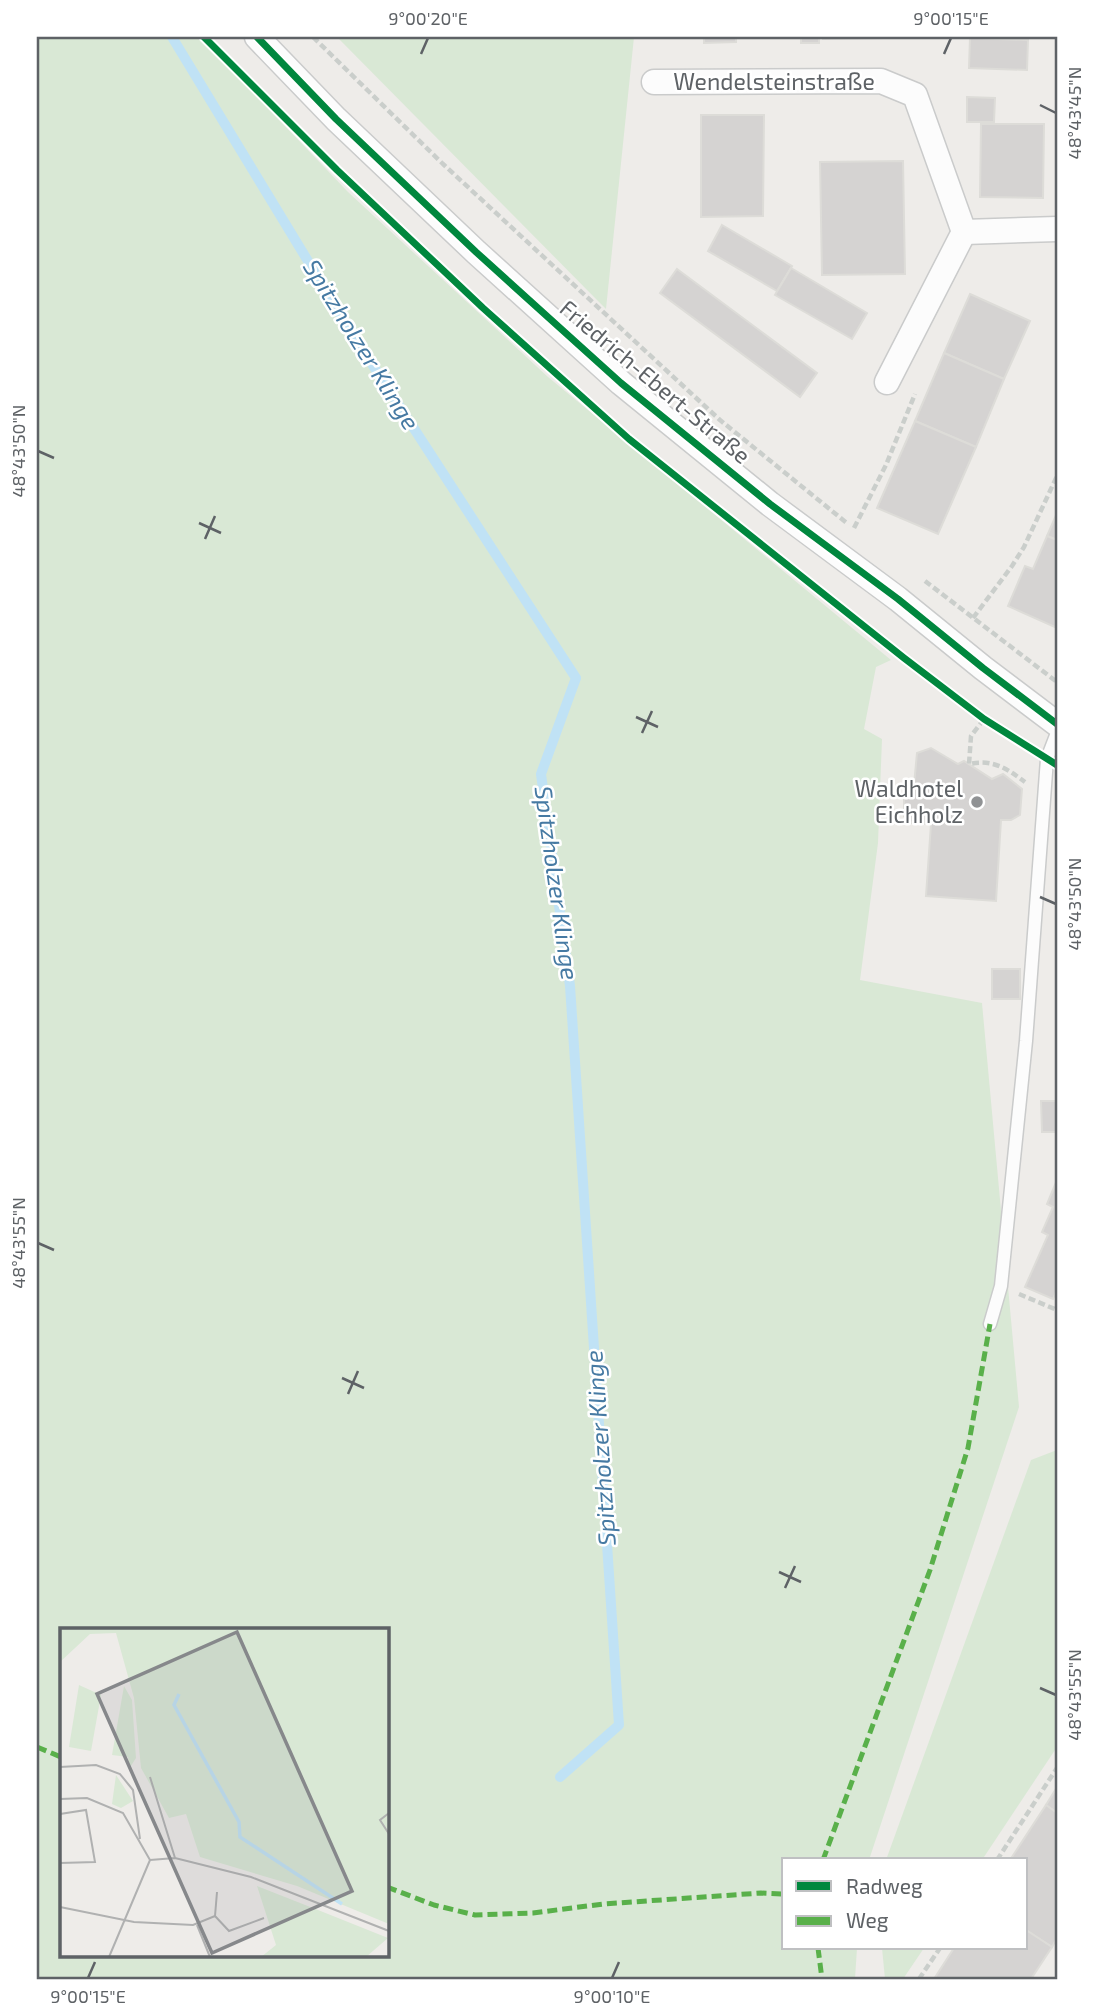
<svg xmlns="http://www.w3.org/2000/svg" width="1094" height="2016" viewBox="0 0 1094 2016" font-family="'Exo 2',sans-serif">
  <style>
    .green { fill: #d9e8d5; fill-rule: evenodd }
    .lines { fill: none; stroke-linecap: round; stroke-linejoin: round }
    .stream { stroke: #c0e2f5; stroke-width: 10 }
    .building { fill: #d5d3d2; stroke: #dddcd8; stroke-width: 2 }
    .lane-casing { stroke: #cacbcb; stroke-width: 15 }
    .street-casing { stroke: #cacbcb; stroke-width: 27 }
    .path { stroke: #cacecb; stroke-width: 4.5; stroke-dasharray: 7 3.5; stroke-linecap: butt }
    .lane { stroke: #fcfcfc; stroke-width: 12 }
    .street { stroke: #fcfcfc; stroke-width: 24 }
    .quiet { stroke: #59b04a; stroke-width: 5; stroke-dasharray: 10 5; stroke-linecap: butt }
    .cycleway-casing { stroke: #fff; stroke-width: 11 }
    .cycleway { stroke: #00873e; stroke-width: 7 }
    .ticks { fill: none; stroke: #5e6266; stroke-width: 2.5 }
    .poi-dot { fill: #909294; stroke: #fff; stroke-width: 2.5 }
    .labels { text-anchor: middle; stroke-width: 5; stroke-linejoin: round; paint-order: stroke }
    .street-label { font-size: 23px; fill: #5e6266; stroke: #fff }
    .poi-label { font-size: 23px; fill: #5e6266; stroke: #fff; text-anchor: end }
    .water-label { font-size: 24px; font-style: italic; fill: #467aa3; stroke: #fff }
    .inset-river { fill: none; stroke: #c0e2f5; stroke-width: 3.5 }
    .inset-road { fill: none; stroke: #b0b1b1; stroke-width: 2 }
    .view { fill: #86888b; fill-opacity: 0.15; stroke: #86888b; stroke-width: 3.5 }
    .inset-edge { fill: none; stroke: #5e6266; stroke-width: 3.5 }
    .neatline { fill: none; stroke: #5e6266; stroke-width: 2.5 }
    .ticks-label { font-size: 18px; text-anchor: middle; fill: #5e6266 }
  </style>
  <rect width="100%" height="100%" fill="#eeece9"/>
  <!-- green -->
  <g class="green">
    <path d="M 37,37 L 200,37 L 348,192 L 548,377 L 891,660 L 876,667 L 864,729 L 882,739 L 878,843 L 860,980 L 982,1003 L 1019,1407 L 869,1860 L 784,1860 L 784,1948 L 857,1948 L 855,1979 L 37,1979 ZM 61,1629 L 387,1629 L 387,1955 L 61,1955 Z"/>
    <path d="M 337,37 L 634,37 L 606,309 L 597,300 Z"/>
    <path d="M 1057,1450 L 1057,1747 L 982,1860 L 886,1860 L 1031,1460 Z"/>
    <path d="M 882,1948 L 924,1948 L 903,1979 L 885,1979 Z"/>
  </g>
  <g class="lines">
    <!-- stream -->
    <path class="stream" d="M 172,37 L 348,327 L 576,678 L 541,774 L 570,986 L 619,1725 L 560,1777"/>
  </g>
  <!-- building -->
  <g class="building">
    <path d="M 704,37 L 736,37 L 736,42 L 704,43 Z"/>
    <rect x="801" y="37" width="18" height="6"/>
    <path d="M 823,37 L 883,37 L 883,38 L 823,39 Z"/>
    <path d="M 970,37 L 1028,37 L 1028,40 L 970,38 Z"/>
    <path d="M 970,38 L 1028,40 L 1027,70 L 969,68 Z"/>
    <path d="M 967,97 L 995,98 L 994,122 L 967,122 Z"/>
    <path d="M 701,115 L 764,115 L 763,216 L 701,217 Z"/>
    <path d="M 981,124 L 1044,124 L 1043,198 L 980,197 Z"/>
    <path d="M 903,161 L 905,274 L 822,275 L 820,162 Z"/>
    <path d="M 722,225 L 792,266 L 777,291 L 708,251 Z"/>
    <path d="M 791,268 L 867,313 L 852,339 L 775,295 Z"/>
    <path d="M 677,269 L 817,373 L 800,397 L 660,293 Z"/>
    <path d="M 970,294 L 1030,321 L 1004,379 L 944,353 Z"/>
    <path d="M 944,353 L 1004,379 L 976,447 L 915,421 Z"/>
    <path d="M 915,421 L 976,447 L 938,534 L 877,508 Z"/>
    <path d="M 1057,513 L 1057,540 L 1047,536 Z"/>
    <path d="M 1047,536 L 1057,540 L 1057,628 L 1008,606 L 1025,566 L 1033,569 Z"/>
    <path d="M 931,748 L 958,764 L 964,761 L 992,779 L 1003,774 L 1022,789 L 1020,815 L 1011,820 L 1001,820 L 996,901 L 926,896 L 931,824 L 912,823 L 904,816 L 904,790 L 914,785 L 917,753 Z"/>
    <rect x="992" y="969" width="28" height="30"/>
    <path d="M 1041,1101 L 1057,1101 L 1057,1132 L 1042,1132 Z"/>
    <path d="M 1057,1180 L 1057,1290 L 1053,1299 L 1025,1287 L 1048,1235 L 1042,1232 L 1053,1207 L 1047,1204 Z"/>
    <path d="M 1057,1787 L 1057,1813 L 1046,1805 Z"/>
    <path d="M 1046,1805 L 1057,1813 L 1057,1938 L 1052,1947 L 1026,1930 L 1026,1860 L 1010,1860 Z"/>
    <path d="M 1026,1930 L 1052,1947 L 1031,1979 L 934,1979 L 954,1948 L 1026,1948 Z"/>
  </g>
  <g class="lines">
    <defs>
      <path id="lane" d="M 990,1324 L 1001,1286 L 1026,1041 L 1047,759 L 1057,733"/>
      <g id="street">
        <path d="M 257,37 L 336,119 L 476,252 L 621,383 L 770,504 L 898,599 L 983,668 L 1057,724"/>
        <path d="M 654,82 L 881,81 L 915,95 L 964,232 L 1057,229"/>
        <path d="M 887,382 L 964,232"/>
      </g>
    </defs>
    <!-- lane casing -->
    <use href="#lane" class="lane-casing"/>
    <!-- street casing -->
    <use href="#street" class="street-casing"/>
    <!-- path -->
    <g class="path">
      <path d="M 313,37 L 443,164 L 720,420 L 848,524"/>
      <path d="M 854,528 L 886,465 L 915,394"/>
      <path d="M 925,581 L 1057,682"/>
      <path d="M 973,618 L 1012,566 L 1024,547 L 1057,476"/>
      <path d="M 984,719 L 971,736 L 969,764 C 993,759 1006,768 1025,782"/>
      <path d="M 1019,1294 L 1057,1310"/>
      <path d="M 997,1860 L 1057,1768"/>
      <path d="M 919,1979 L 940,1948"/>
    </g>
    <!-- lane -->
    <use href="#lane" class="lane"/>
    <!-- street -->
    <use href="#street" class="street"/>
    <!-- quiet -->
    <g class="quiet">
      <path d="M 37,1747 L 61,1757"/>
      <path d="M 823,1860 L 930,1570 L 968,1448 L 990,1324"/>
      <path d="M 387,1887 L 434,1905 L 475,1915 L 533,1913 L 603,1904 L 761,1893 L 784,1894"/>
      <path d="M 818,1948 L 822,1979"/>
    </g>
    <defs>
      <g id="cycleway">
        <path d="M 204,37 L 337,170 L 483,308 L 629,439 L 904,658 L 984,719 L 1057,765"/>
        <path d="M 257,37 L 336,119 L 476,252 L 621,383 L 770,504 L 898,599 L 983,668 L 1057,724"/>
      </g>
    </defs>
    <!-- cycleway casing -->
    <use href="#cycleway" class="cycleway-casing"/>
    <!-- cycleway -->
    <use href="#cycleway" class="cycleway"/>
  </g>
  <!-- ticks -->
  <path class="ticks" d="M 421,54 L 428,38M 944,54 L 951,38M 1040,105 L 1056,113M 38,451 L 54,458M 199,523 L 221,533M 205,539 L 215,516M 636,717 L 658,727M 642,733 L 652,711M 1040,897 L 1056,904M 38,1243 L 54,1250M 342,1378 L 364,1388M 348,1394 L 358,1371M 779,1572 L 801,1582M 785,1588 L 795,1566M 1040,1688 L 1056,1695M 88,1978 L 95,1962M 612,1978 L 619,1962"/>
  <!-- markers -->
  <circle class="poi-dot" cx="977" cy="802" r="7"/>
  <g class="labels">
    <!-- street labels -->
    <g class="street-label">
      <text x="774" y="90">Wendelsteinstraße</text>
      <text transform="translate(655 382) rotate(40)" y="8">Friedrich-Ebert-Straße</text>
    </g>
    <!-- poi labels -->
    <g class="poi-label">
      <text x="963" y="797">Waldhotel<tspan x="963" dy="26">Eichholz</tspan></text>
    </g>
    <!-- water labels -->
    <g class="water-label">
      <text transform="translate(361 345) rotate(58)" y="8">Spitzholzer Klinge</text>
      <text transform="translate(556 883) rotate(82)" y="8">Spitzholzer Klinge</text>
      <text transform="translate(601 1448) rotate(-94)" y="8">Spitzholzer Klinge</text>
    </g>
  </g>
  <!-- overview -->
  <g transform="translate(60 1628)">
    <rect width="329" height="329" fill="#eeece9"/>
    <path d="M 0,0 L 329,0 L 329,296 L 237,258 L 140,229 L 126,186 L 109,190 L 81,140 L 74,70 L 56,5 L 30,6 L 0,34 ZM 19,57 L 41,67 L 31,123 L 9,119 ZM 64,58 L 72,72 L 76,130 L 69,141 L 68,129 L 52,127 ZM 56,147 L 73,173 L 61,180 L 52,176 ZM 197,258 L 263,284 L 328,310 L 306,329 L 201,329 L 216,317 Z" fill="#d9e8d5"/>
    <path class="inset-river" d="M 119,66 L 114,77 L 179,194 L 180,209 L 282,276"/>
    <path class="inset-road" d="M 0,139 L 36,137 L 60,146 L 73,162 L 80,211M 90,149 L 115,230M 0,171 L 27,170 L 63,185 L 90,232M 329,185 L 320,192 L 329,206M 0,186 L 26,182 L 35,234 L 0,235M 90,232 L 115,230 L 191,249 L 329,303M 0,279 L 74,294 L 133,297 L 155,288 L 169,303 L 204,290M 155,288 L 157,264M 137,297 L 150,329M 49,329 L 90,232"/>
    <path class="view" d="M 177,4 L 292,263 L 152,325 L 37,66 Z"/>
    <rect width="329" height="329" class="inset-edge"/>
  </g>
  <!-- border -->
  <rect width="1094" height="2016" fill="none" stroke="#ffffff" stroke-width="77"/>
  <!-- legend -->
  <rect x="782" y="1858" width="245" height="91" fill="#ffffff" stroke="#bfc0c2" stroke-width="2"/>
  <rect x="796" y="1881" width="35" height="10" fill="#00873e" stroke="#bfc0c2" stroke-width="2"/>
  <text x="846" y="1894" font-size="21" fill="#5e6266">Radweg</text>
  <rect x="796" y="1916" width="35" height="10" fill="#59b04a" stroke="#bfc0c2" stroke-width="2"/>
  <text x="846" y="1928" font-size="21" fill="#5e6266">Weg</text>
  <rect x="38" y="38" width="1018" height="1940" class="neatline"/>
  <g class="ticks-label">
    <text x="428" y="25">9°00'20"E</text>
    <text x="951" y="25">9°00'15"E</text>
    <text transform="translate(1075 113) rotate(-90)" y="6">48°43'45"N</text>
    <text transform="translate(19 451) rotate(-90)" y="6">48°43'50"N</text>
    <text transform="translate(1075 904) rotate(-90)" y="6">48°43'50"N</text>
    <text transform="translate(19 1243) rotate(-90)" y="6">48°43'55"N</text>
    <text transform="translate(1075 1695) rotate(-90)" y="6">48°43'55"N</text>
    <text x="88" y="2003">9°00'15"E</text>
    <text x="612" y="2003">9°00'10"E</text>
  </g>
</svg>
